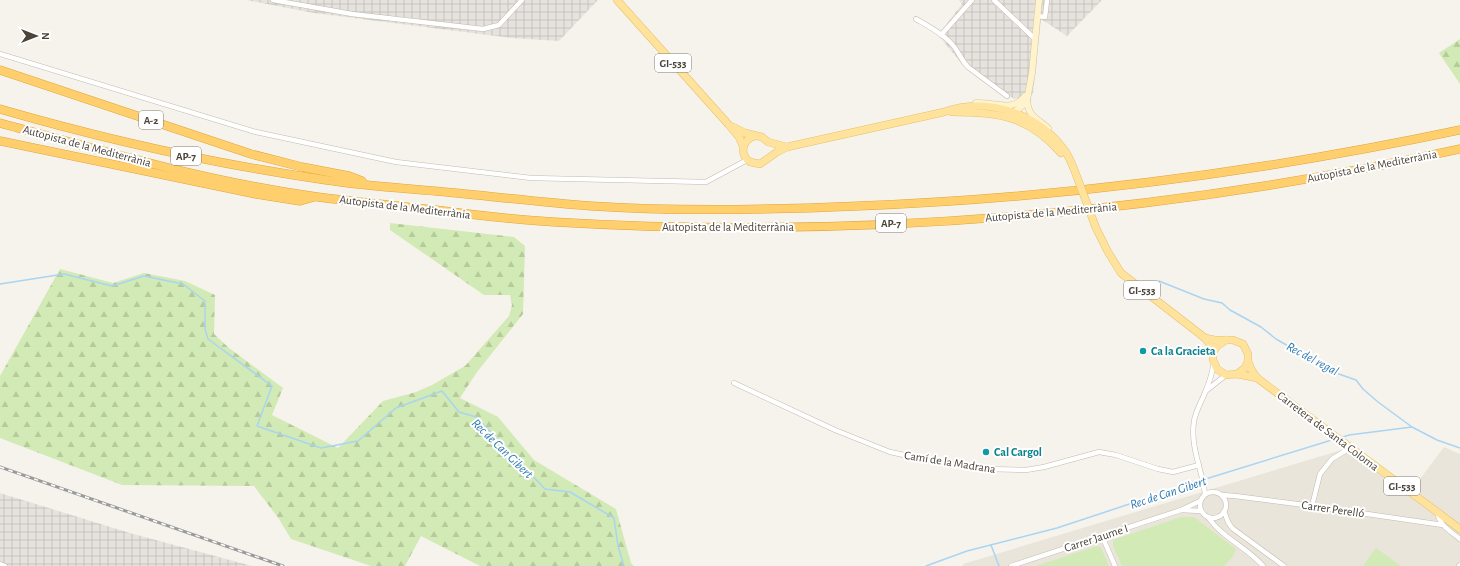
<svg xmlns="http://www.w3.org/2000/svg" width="1460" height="566" viewBox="0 0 1460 566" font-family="'Alegreya Sans',sans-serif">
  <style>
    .residential { fill: #eae5da }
    .industrial { fill: url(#industrial-grid) }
    .green { fill: #d2eab5 }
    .forest { fill: url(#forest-firs) }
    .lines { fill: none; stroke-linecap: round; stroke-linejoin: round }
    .stream { stroke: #a9d4f2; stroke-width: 1.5 }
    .street-casing { stroke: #c2bbae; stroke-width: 5.5 }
    .secondary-casing { stroke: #d6c79b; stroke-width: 7 }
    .primary-casing { stroke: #e6c16a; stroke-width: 8 }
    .highway-casing { stroke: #e0a43c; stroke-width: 9 }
    .street { stroke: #fff; stroke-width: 4.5 }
    .secondary { stroke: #fff3cd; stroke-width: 6 }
    .primary { stroke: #ffe39c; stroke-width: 7 }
    .highway { stroke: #ffcf6e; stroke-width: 8 }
    .rail-casing { stroke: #9a9a9a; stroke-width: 3 }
    .rail { stroke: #fff; stroke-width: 1.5; stroke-dasharray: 4.5; stroke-linecap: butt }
    .primary-bridge-casing { stroke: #e6c16a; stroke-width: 8; stroke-linecap: butt }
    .primary-bridge { stroke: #ffe39c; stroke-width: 7 }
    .culture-dot { fill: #0f9aa8; stroke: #fff; stroke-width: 1.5 }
    .labels { text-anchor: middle; stroke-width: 4; stroke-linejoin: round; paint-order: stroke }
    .shield { fill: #fff; stroke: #817c74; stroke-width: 1 }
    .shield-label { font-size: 11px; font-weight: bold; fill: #4b4439 }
    .street-label { font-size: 12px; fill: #4b4439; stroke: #fff }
    .culture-label { font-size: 12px; font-weight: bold; fill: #0d838f; stroke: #fff; text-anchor: start }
    .water-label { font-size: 13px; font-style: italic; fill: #2e7ab2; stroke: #fff }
  </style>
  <defs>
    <pattern id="industrial-grid" width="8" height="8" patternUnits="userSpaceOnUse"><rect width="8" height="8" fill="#e6e2dd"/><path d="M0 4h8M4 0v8" fill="none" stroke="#c7c3be"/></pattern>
    <pattern id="forest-firs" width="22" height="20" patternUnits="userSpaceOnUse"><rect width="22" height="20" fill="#d2eab5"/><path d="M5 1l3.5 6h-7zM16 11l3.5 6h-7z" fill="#b6ca9c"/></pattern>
  </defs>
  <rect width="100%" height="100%" fill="#f6f3ec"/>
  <!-- residential -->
  <path class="residential" d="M 1444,447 L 1460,454 L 1460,566 L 963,566 L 963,564 L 1345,449 L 1408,495 Z"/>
  <!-- industrial -->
  <g class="industrial">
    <path d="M 246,0 L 598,0 L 559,41 L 511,38 L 314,13 Z"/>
    <path d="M 959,0 L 1102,0 L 1067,36 L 1041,19 L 1033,94 L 1014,99 L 962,64 L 938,35 L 962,4 Z"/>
    <path d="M 0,493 L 130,533 L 252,566 L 0,566 Z"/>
  </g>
  <!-- green -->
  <g class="green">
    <path d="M 1181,517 L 1194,517 L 1236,549 L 1233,556 L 1224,566 L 1122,566 L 1113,546 L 1113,540 Z"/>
    <path d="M 1097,546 L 1101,548 L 1109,566 L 1036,566 Z"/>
    <path d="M 1376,548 L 1401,566 L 1363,566 Z"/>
  </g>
  <!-- forest -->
  <g class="forest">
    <path d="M 1460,39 L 1460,84 L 1439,53 Z"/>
    <path d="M 390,223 L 514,237 L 525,246 L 523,314 L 477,372 L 460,398 L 498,417 L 534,460 L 616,509 L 631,563 L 634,566 L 480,566 L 421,536 L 405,566 L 371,566 L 291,539 L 279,519 L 254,486 L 122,485 L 0,438 L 0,376 L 60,269 L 113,283 L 144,273 L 185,281 L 215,295 L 214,334 L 229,348 L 283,388 L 272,415 L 338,448 L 383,401 L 416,392 L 432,385 L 465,366 L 509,316 L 512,305 L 510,295 L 484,295 L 390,230 Z"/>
  </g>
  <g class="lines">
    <!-- stream -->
    <g class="stream">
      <path d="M 1159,281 L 1204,299 L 1222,303 L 1230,310 L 1261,327 L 1276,339 L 1316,362 L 1336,373 L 1356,380 L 1363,389 L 1378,402 L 1412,427 L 1437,440 L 1460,448"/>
      <path d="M 0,284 L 64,274 L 112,286 L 144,276 L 183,284 L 205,301 L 205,329 L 208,339 L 272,386 L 257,426 L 321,448 L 358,441 L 396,408 L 442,391 L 459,412 L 476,417 L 545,489 L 570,492 L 614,518 L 618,546 L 624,566"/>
      <path d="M 1340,438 L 1349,435 L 1412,427"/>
      <path d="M 991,545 L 999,566"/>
      <path d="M 926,566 L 967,551 L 1057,528 L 1199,481 L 1335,439"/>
    </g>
    <defs>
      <g id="street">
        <path d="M 273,0 L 352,14 L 483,29 L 499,25 L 522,0"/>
        <path d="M 994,0 L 1035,39"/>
        <path d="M 1037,16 L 1045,17 L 1047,0"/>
        <path d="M 916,19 C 928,26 942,33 951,43 C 958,50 961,60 968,67 L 1007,96"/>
        <path d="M 941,35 L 972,0"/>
        <path d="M 0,54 L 256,132 L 396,162 L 531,178 L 706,182 L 747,160"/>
        <path d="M 734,383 L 835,430 L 890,452 L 918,458 L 987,469 L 1026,470 L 1044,467 L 1099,452 L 1116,455 L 1158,469 L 1173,472 L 1199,465"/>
        <path d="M 1207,390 L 1226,375"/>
        <circle cx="1213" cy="505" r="13"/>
        <path d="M 1205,494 C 1202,469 1190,447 1194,421 C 1196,410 1202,401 1206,390 C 1210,381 1212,373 1214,363"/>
        <path d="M 1222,495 L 1235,496 L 1312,506 L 1443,525"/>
        <path d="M 1312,506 L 1320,474 L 1332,459 L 1350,448"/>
        <path d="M 1181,510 L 1201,511"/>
        <path d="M 1224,511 L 1228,522 L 1232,528 L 1284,566"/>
        <path d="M 1437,512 C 1440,526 1449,530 1460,539"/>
        <path d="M 1208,517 C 1222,538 1247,547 1263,566"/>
        <path d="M 1102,536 L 1115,566"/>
        <path d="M 0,564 L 5,566"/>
        <path d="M 1011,566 L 1181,510 L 1200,501"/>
        <path d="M 1459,566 L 1460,565"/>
      </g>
      <g id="secondary">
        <path d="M 1027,100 C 1028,116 1036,118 1048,128"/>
        <path d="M 976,103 C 995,102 1012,113 1025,96"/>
        <path d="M 1009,113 L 1014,112 L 1022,106 L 1027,100 L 1032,73 L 1039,0"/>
      </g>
      <g id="primary">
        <path d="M 617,0 L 729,125 L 739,137 L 743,146"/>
        <path d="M 952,112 C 1000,112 1028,116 1061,153"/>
        <path d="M 733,127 L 745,133 L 762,137 L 768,142 L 787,147"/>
        <path d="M 755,136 C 742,140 739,154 750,162 L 760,164 L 777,152 L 787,147 L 944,112 C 989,96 1041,114 1067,154 C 1071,161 1074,169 1077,177"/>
        <path d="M 1096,228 L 1108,252 L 1121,273 L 1205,338 L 1212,347 L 1213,352"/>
        <path d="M 1205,338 L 1215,340 L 1233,340 L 1243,344 L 1248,354 L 1248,361 L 1245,368 L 1237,374"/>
        <path d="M 1226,340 L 1217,346 L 1213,352 L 1213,360 L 1217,369 L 1226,375 L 1237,374 L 1257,378"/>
        <path d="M 1248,361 L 1251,369 L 1257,378 L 1460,529"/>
      </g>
      <g id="highway">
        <path d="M 0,70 L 251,154 L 302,167 L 349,176 L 362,181"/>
        <path d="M 0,109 C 107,140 215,164 326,180 C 372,187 419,189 466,194 C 507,198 549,203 591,206 C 680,212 769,210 858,206 C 1061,198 1262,172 1460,130"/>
        <path d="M 0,123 C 105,152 210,182 318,197 C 357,202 396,206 436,210 C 475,215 514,220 554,222 C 855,240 1165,214 1460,149"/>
        <path d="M 0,141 L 256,194 L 300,201 L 314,197"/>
      </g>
    </defs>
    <!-- street casing -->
    <use href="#street" class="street-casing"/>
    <!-- secondary casing -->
    <use href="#secondary" class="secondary-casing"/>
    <!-- primary casing -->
    <use href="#primary" class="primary-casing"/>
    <!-- highway casing -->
    <use href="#highway" class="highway-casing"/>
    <!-- street -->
    <use href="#street" class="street"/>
    <!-- secondary -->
    <use href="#secondary" class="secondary"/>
    <!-- primary -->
    <use href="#primary" class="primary"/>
    <!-- highway -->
    <use href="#highway" class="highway"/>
    <defs>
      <path id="rail" d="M 0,467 L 283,566"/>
    </defs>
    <!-- rail casing -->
    <use href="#rail" class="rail-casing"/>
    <!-- rail -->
    <use href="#rail" class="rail"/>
    <defs>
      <path id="primary-bridge" d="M 1077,177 L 1096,228"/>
    </defs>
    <!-- primary-bridge casing -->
    <use href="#primary-bridge" class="primary-bridge-casing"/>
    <!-- primary-bridge -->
    <use href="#primary-bridge" class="primary-bridge"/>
  </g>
  <!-- markers -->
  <g class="culture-dot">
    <circle cx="1143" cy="351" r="4"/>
    <circle cx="986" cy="452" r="4"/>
  </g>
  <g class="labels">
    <!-- shield labels -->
    <g class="shield">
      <rect x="655" y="54" width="36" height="18" rx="3"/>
      <rect x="139" y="111" width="24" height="18" rx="3"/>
      <rect x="171" y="147" width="30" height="18" rx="3"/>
      <rect x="876" y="214" width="30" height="18" rx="3"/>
      <rect x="1124" y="281" width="36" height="18" rx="3"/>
      <rect x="1384" y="477" width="36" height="18" rx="3"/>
    </g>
    <g class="shield-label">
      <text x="673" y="67">GI-533</text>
      <text x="151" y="124">A-2</text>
      <text x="186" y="160">AP-7</text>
      <text x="891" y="227">AP-7</text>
      <text x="1142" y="294">GI-533</text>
      <text x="1402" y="490">GI-533</text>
    </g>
    <!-- street labels -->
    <g class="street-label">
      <text transform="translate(87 146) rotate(15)" y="4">Autopista de la Mediterrània</text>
      <text transform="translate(1372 166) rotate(-11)" y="4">Autopista de la Mediterrània</text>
      <text transform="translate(405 207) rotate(7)" y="4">Autopista de la Mediterrània</text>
      <text transform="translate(1051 212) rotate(-5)" y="4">Autopista de la Mediterrània</text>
      <text x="728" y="231">Autopista de la Mediterrània</text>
      <text transform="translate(1328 431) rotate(37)" y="4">Carretera de Santa Coloma</text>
      <text transform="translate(950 462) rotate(9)" y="4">Camí de la Madrana</text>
      <text transform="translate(1333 509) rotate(8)" y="4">Carrer Perelló</text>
      <text transform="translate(1096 538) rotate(-18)" y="4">Carrer Jaume I</text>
    </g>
    <!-- culture labels -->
    <g class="culture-label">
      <text x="1151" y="355">Ca la Gracieta</text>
      <text x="994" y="456">Cal Cargol</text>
    </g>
    <!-- water labels -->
    <g class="water-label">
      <text transform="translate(1313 358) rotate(28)" y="5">Rec del regal</text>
      <text transform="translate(503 448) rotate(44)" y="5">Rec de Can Gibert</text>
      <text transform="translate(1168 492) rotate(-18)" y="5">Rec de Can Gibert</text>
    </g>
  </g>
  <!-- north arrow -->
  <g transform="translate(36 36) rotate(90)" stroke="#ffffff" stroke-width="3" paint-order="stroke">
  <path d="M0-3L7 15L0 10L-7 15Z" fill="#4b4439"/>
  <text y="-6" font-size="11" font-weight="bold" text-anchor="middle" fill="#4b4439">N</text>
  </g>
</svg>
